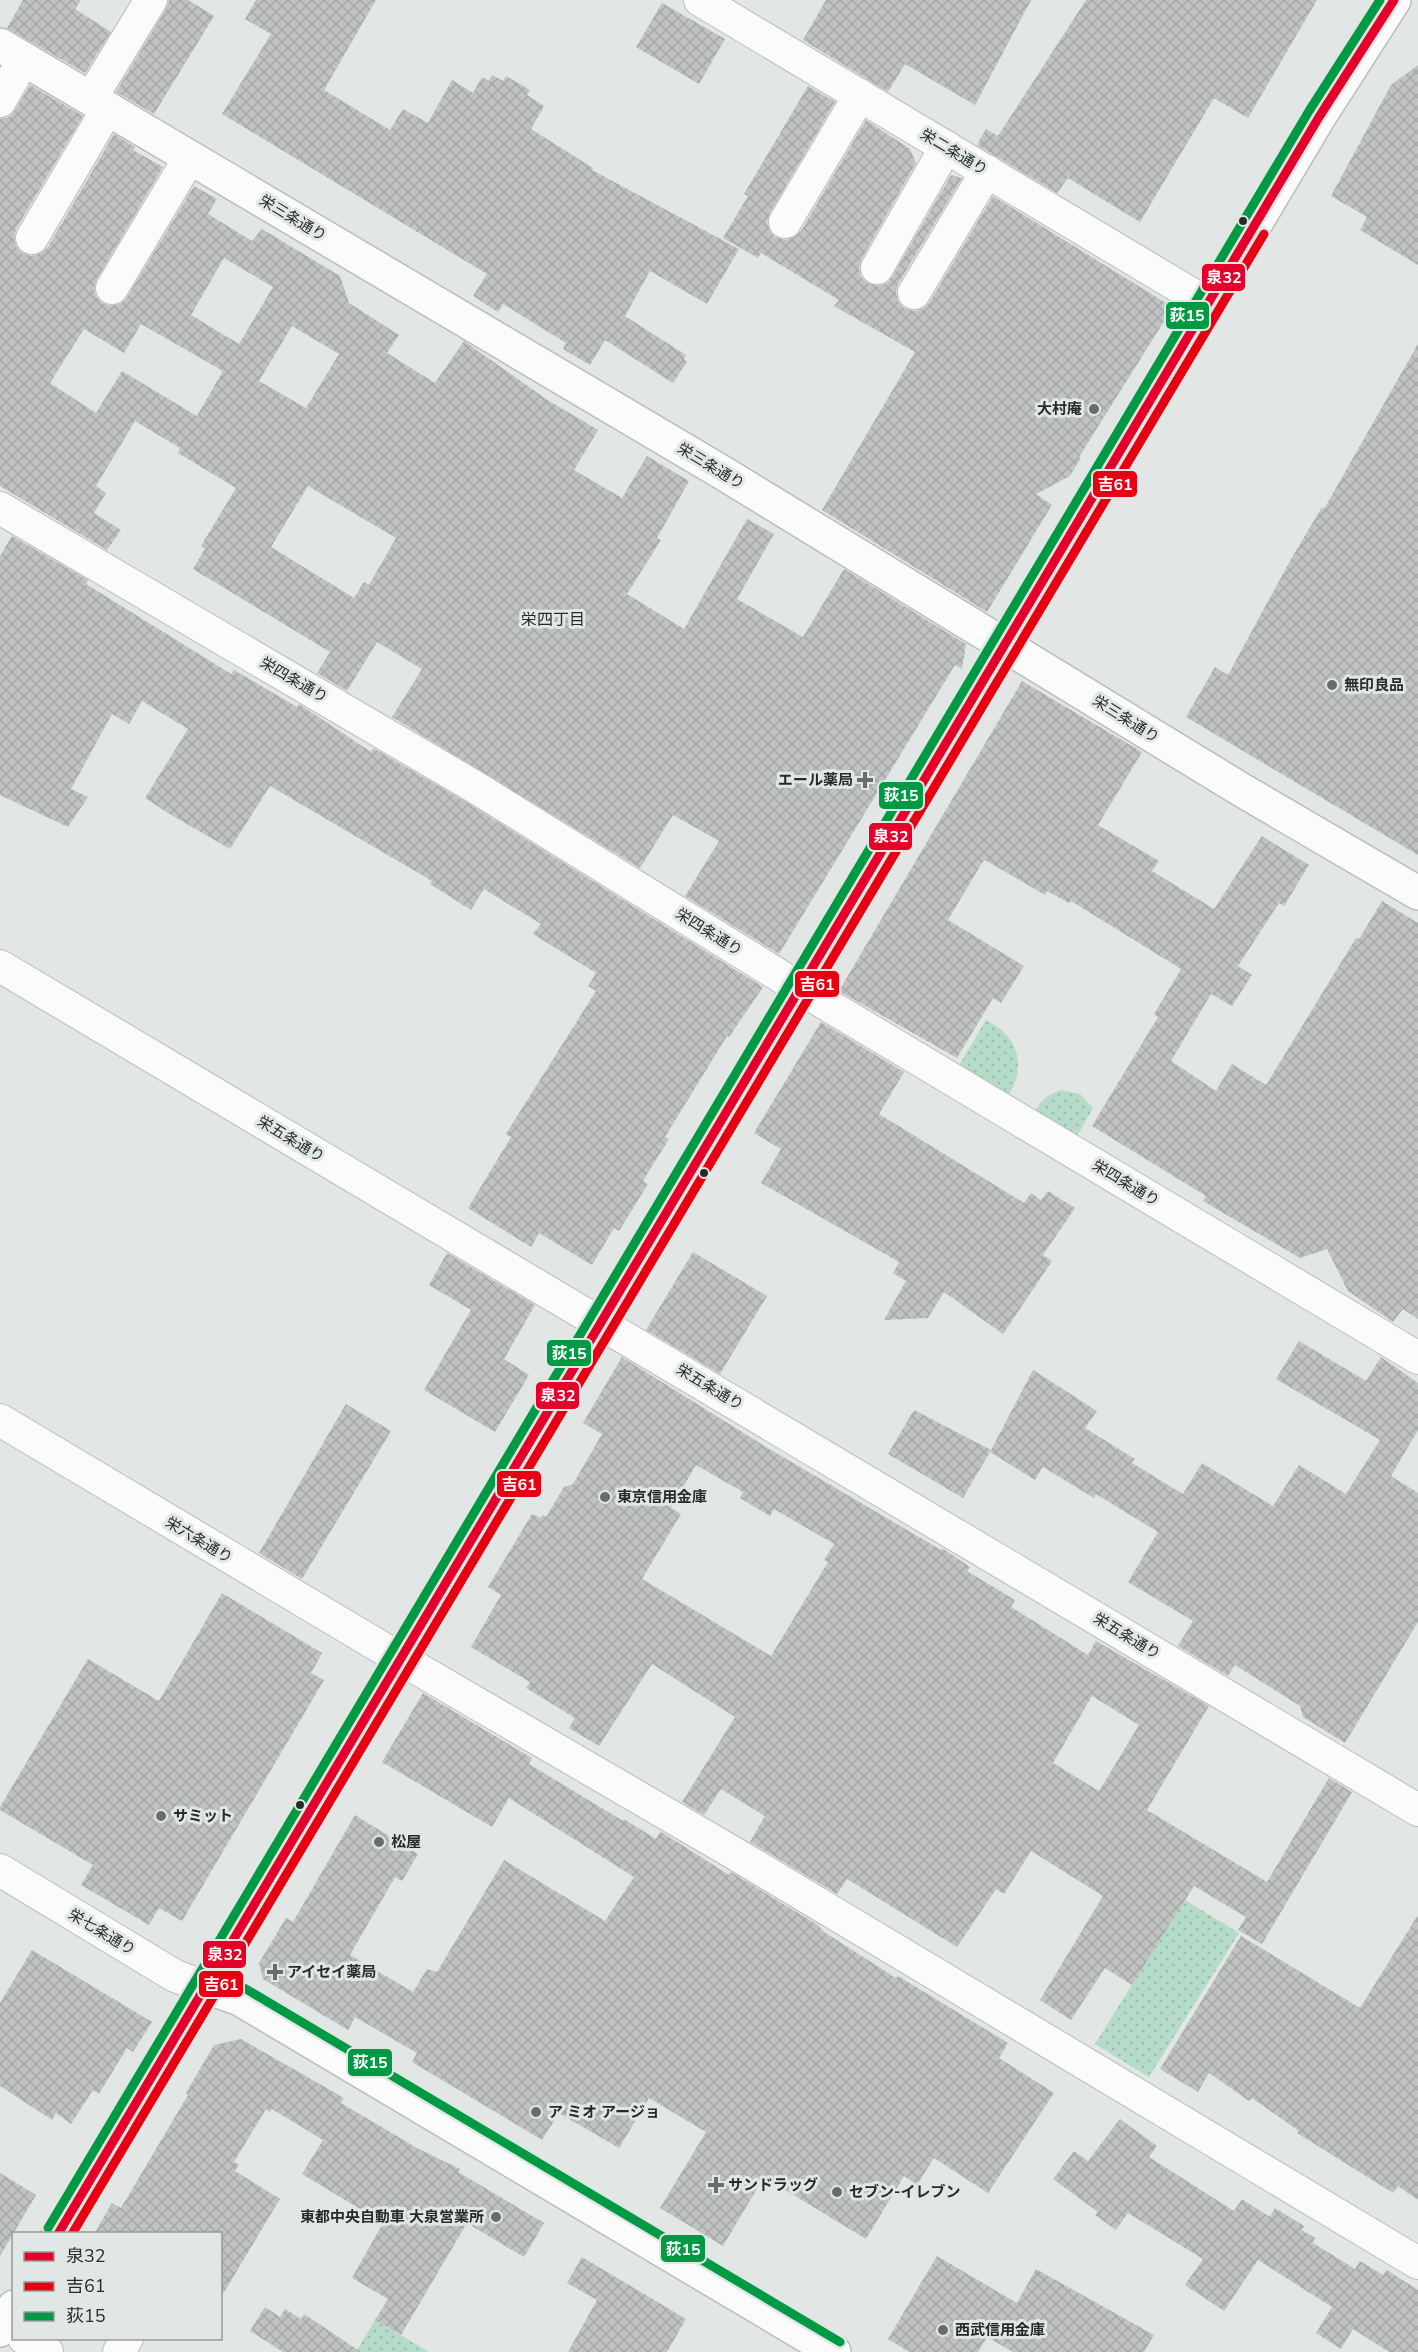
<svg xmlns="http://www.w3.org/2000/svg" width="1418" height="2352" viewBox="0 0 1418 2352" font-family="'Nunito Sans','Noto Sans JP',sans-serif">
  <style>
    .grass { fill: url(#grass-dots) }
    .building { fill: url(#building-cross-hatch); fill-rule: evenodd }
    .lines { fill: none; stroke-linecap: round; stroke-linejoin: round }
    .street-casing { stroke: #babdbb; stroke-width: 34 }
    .secondary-casing { stroke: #babdbb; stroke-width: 36 }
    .street { stroke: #fbfbfb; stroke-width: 32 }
    .secondary { stroke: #fbfbfb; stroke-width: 33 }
    .bus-1-casing { stroke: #e1e7e4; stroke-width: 14 }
    .bus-2-casing { stroke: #e1e7e4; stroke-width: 14 }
    .bus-3-casing { stroke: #e1e7e4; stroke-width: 14 }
    .bus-1 { stroke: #e4002b; stroke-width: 9 }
    .bus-2 { stroke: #e60012; stroke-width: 9 }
    .bus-3 { stroke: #094; stroke-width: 9 }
    .bus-dot { fill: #292b2a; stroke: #e1e7e4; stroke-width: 2 }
    .poi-dot { fill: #6a6c6b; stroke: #e1e7e4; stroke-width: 2 }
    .labels { text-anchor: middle; stroke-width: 6; stroke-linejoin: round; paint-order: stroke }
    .street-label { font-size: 15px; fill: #292b2a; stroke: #e1e7e4 }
    .poi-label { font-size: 15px; font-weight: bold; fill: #292b2a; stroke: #e1e7e4; text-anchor: start }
    .neighbourhood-label { font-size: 16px; fill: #292b2a; stroke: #e1e7e4 }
    .line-badge { stroke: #e1e7e4; stroke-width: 2 }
    .badge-label { font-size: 16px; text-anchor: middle; font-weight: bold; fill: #fff }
  </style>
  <defs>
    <pattern id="grass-dots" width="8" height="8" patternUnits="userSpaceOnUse" patternTransform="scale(1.5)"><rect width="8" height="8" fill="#b4dcc8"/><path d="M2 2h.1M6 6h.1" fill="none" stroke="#9bbdac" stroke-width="1.8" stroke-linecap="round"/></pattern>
    <pattern id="building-cross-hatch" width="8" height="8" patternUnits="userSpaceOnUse" patternTransform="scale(1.5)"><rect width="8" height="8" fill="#c0c3c2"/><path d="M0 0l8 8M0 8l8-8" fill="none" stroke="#a5a8a7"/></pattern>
  </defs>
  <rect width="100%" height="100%" fill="#e2e6e4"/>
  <!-- grass -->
  <g class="grass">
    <path d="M 986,1020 C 1018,1036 1028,1067 1007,1097 L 958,1067 Z"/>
    <path d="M 1061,1090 L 1080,1094 L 1093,1108 L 1076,1138 L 1034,1113 C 1041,1100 1047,1095 1061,1090 Z"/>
    <path d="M 1185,1900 L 1239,1933 L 1149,2077 L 1095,2044 Z"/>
    <path d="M 375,2320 L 429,2352 L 356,2352 Z"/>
  </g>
  <!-- building -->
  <g class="building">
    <path d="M 23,0 L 81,0 L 75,9 L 111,32 L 85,73 L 7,28 Z"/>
    <path d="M 169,0 L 188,0 L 214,16 L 154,114 L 116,92 L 166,9 Z"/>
    <path d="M 256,0 L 376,0 L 324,90 L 390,130 L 403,109 L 428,123 L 452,80 L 473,93 L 482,77 L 489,81 L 492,75 L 503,81 L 506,76 L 530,90 L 527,95 L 544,106 L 531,129 L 593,168 L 592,170 L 739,249 L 707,304 L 650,271 L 625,316 L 686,355 L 684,359 L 687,362 L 673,383 L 605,340 L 590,365 L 563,349 L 566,343 L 503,304 L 498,312 L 473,296 L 487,274 L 222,114 L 271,34 L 245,19 Z"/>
    <path d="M 826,0 L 1031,0 L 975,105 L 905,64 L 888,92 L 803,40 Z"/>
    <path d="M 1086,0 L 1317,0 L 1248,118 L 1214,98 L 1140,222 L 1068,178 L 1057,193 L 977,145 L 986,129 L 998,136 Z"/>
    <path d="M 662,3 L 725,39 L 699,84 L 636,47 Z"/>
    <path d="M 1418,65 L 1418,265 L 1360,230 L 1367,217 L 1331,196 L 1391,85 Z"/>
    <path d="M 30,85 L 83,116 L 16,229 L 14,238 L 16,246 L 22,253 L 32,256 L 41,253 L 48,247 L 114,134 L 135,147 L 133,150 L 163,167 L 97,279 L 94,288 L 96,296 L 102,303 L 112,306 L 121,303 L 127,297 L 194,186 L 217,199 L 208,214 L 252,241 L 262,229 L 340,276 L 349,303 L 399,335 L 387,353 L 435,383 L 464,341 L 546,399 L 598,430 L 574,470 L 622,498 L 647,456 L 689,481 L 657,538 L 661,540 L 627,594 L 684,629 L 747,519 L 774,534 L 737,599 L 803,637 L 844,569 L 966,644 L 962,669 L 955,665 L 779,954 L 685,896 L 719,841 L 673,815 L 640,868 L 392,717 L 422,669 L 377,642 L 347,691 L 317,673 L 330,652 L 193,569 L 205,549 L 201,546 L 236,488 L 178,453 L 180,448 L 135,421 L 96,486 L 106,493 L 94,513 L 121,530 L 107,550 L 0,486 L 0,119 L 9,117 L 15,110 ZM 224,258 L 273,287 L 239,344 L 191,315 ZM 141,324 L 223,371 L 197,416 L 122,371 L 96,413 L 50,383 L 84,329 L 124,353 ZM 292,326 L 339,354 L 306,408 L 259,381 ZM 308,486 L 396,538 L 369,585 L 364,582 L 354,598 L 271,547 Z"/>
    <path d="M 808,86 L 835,102 L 770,213 L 767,222 L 770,231 L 775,237 L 785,240 L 794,237 L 801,231 L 866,120 L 910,149 L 916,163 L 861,260 L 859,269 L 861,277 L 868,283 L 878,286 L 887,283 L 892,277 L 951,175 L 962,178 L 898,284 L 896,292 L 898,301 L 904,308 L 914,311 L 922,309 L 929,303 L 993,196 L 1166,303 L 1168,315 L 1079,457 L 1081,458 L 1070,476 L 1036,494 L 1052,505 L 987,612 L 822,510 L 915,352 L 834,306 L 839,300 L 761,253 L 758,258 L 723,238 L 748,196 L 744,194 Z"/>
    <path d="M 1418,344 L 1418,855 L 1186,717 L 1215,667 L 1228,675 L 1290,561 L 1322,507 L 1324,509 Z"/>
    <path d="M 12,536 L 88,580 L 86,584 L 231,674 L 234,670 L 297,707 L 299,704 L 371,752 L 373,748 L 466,802 L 763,987 L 729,1037 L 727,1036 L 665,1137 L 669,1139 L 643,1181 L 648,1184 L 619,1231 L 614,1228 L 592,1265 L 539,1233 L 531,1247 L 468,1208 L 511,1137 L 506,1134 L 596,991 L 588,986 L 596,973 L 533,934 L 541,924 L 484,889 L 471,910 L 430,884 L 432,881 L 270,786 L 230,849 L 168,813 L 145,798 L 188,729 L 142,701 L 129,724 L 112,714 L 71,789 L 88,797 L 68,827 L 0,795 L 0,556 Z"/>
    <path d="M 1022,681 L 1142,752 L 1098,825 L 1159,861 L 1152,871 L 1214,909 L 1262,836 L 1309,865 L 1284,906 L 1279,903 L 1238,966 L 1252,975 L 1232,1006 L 1211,994 L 1171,1061 L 1216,1091 L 1232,1064 L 1266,1085 L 1356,938 L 1359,939 L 1382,901 L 1418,923 L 1418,1319 L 1403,1309 L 1393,1322 L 1348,1291 L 1327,1249 L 1300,1258 L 1203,1201 L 1206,1196 L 1092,1126 L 1158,1017 L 1154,1014 L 1181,969 L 1071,901 L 1069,903 L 1047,891 L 1045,895 L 985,860 L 982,863 L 948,920 L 1024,966 L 1001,1003 L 993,998 L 957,1058 L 839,991 Z"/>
    <path d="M 821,1022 L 904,1072 L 879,1114 L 1024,1203 L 1031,1193 L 1041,1200 L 1048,1191 L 1075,1208 L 1043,1255 L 1052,1261 L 1003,1334 L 944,1292 L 928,1318 L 884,1320 L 906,1281 L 893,1273 L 899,1262 L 761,1183 L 781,1149 L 754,1133 Z"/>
    <path d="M 693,1252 L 767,1296 L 720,1374 L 646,1330 Z"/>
    <path d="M 447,1253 L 535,1305 L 504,1359 L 529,1375 L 495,1432 L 424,1390 L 471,1310 L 429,1285 Z"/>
    <path d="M 1299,1341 L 1366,1381 L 1381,1357 L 1418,1383 L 1418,1430 L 1391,1476 L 1418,1493 L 1418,1622 L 1345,1743 L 1303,1717 L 1300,1706 L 1235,1665 L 1228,1676 L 1178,1646 L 1193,1621 L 1128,1582 L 1158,1532 L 1096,1494 L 1094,1498 L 1043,1467 L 1035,1480 L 990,1452 L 1033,1370 L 1097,1411 L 1085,1428 L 1135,1459 L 1132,1463 L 1183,1494 L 1202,1463 L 1273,1506 L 1299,1465 L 1346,1494 L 1380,1440 L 1276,1379 Z"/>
    <path d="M 622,1357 L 766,1447 L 941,1550 L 942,1548 L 970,1567 L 967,1571 L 1015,1600 L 1011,1607 L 1088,1655 L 1096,1641 L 1209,1706 L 1147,1810 L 1267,1882 L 1329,1778 L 1352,1792 L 1262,1944 L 1238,1930 L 1246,1917 L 1194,1886 L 1132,1985 L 1105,1968 L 1071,2020 L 1040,2000 L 1103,1896 L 1031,1851 L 1004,1894 L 996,1889 L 957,1947 L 847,1879 L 837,1894 L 750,1842 L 765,1816 L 721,1789 L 704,1815 L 682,1802 L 735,1717 L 652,1664 L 599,1746 L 569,1728 L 575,1718 L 526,1688 L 530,1682 L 471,1647 L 501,1595 L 488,1587 L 532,1514 L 541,1518 L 542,1515 L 546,1517 L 564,1487 L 573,1484 L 602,1434 L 583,1423 ZM 696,1465 L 743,1492 L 740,1498 L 770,1516 L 774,1509 L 834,1544 L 824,1560 L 828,1562 L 771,1656 L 642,1579 L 681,1514 L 671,1508 ZM 1092,1696 L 1139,1725 L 1099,1791 L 1053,1763 Z"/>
    <path d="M 346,1404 L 391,1431 L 302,1579 L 259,1553 Z"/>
    <path d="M 914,1410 L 991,1450 L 963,1498 L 888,1454 Z"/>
    <path d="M 222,1593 L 322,1653 L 311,1673 L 324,1680 L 182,1921 L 159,1908 L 149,1925 L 81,1885 L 93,1865 L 0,1810 L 0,1807 L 88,1659 L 159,1701 Z"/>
    <path d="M 423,1693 L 532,1758 L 529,1764 L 623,1821 L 624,1819 L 656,1839 L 660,1832 L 663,1833 L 729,1875 L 731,1872 L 818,1925 L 824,1932 L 896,1978 L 898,1976 L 1008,2043 L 999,2058 L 1054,2093 L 988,2193 L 934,2158 L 917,2185 L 904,2176 L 866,2239 L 764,2177 L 723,2246 L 660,2208 L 706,2132 L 649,2098 L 619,2148 L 559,2113 L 542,2140 L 412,2062 L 417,2053 L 355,2017 L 348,2030 L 263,1979 L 259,1963 L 286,1918 L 293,1922 L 355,1815 L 418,1854 L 402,1881 L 395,1877 L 350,1955 L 413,1992 L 427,1969 L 437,1972 L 504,1860 L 605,1921 L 634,1877 L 509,1798 L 492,1827 L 382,1762 Z"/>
    <path d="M 1418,1915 L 1418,2200 L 1398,2186 L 1393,2193 L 1297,2133 L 1299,2131 L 1252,2098 L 1249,2101 L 1209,2073 L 1198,2092 L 1160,2069 L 1241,1936 L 1360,2008 Z"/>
    <path d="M 32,1950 L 152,2022 L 133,2052 L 127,2048 L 99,2094 L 93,2090 L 71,2124 L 56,2113 L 52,2120 L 0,2086 L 0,2003 Z"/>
    <path d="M 241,2039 L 344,2098 L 341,2103 L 417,2148 L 460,2169 L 458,2172 L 544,2223 L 524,2257 L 467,2223 L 401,2335 L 375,2320 L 388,2299 L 352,2278 L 383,2223 L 302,2174 L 323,2140 L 272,2109 L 270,2112 L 266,2109 L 234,2162 L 239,2165 L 235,2171 L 280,2199 L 220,2299 L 220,2234 L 94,2234 L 112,2203 L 121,2208 L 188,2095 L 186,2093 L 214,2045 Z"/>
    <path d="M 1120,2119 L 1157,2146 L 1149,2157 L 1234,2211 L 1242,2199 L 1270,2217 L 1275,2208 L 1304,2226 L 1302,2230 L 1315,2238 L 1313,2243 L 1355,2269 L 1360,2261 L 1383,2275 L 1387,2270 L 1418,2290 L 1418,2352 L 1389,2352 L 1353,2329 L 1341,2349 L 1316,2333 L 1332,2307 L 1258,2260 L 1224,2311 L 1185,2285 L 1203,2259 L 1128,2213 L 1116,2230 L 1095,2215 L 1098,2212 L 1053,2179 L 1074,2151 L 1088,2161 Z"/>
    <path d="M 0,2173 L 36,2195 L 0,2256 Z"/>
    <path d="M 937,2256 L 1017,2303 L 1036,2269 L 1154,2335 L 1144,2352 L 1013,2352 L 987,2337 L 978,2352 L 909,2352 L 888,2339 Z"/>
    <path d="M 582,2257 L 686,2319 L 667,2352 L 568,2352 L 597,2300 L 567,2283 Z"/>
    <path d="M 265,2307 L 280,2317 L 285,2309 L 301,2319 L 304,2314 L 361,2352 L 283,2352 L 250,2331 Z"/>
  </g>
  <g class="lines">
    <defs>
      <g id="street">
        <path d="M 700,0 L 1208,304"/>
        <path d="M 91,98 L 151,0"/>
        <path d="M 0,101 L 24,59"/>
        <path d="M 785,222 L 860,95"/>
        <path d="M 32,238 L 108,108"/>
        <path d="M 877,268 L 946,147"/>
        <path d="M 112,288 L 190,157"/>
        <path d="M 914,293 L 987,171"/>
        <path d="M 0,508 L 475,787 L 801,989 L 1418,1358"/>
        <path d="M 0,966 L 1418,1810"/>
        <path d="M 0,1420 L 399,1658 L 732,1852 L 1418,2263"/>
        <path d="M 0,1870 L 175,1976 L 206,1987"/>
        <path d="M 24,2338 L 47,2352"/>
        <path d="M 119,2352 L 127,2338"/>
      </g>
      <g id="secondary">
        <path d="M 0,45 L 723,473 L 1240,789 L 1418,893"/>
        <path d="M 206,1987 L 240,1999 L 834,2352"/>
        <path d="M 58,2234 L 1319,117 L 1394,0"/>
        <path d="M 0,2330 L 14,2307"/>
      </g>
    </defs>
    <!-- street casing -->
    <use href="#street" class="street-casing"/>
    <!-- secondary casing -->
    <use href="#secondary" class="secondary-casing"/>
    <!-- street -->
    <use href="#street" class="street"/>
    <!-- secondary -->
    <use href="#secondary" class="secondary"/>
    <defs>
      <path id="bus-1" d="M 58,2234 L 1319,117 L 1394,0"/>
      <path id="bus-2" d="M 72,2234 L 1264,234"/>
      <g id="bus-3">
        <path d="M 210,1976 L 246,1989 L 840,2342"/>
        <path d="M 48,2228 L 1309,111 L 1380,0"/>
      </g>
    </defs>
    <!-- bus-1 casing -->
    <use href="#bus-1" class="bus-1-casing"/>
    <!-- bus-2 casing -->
    <use href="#bus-2" class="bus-2-casing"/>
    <!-- bus-3 casing -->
    <use href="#bus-3" class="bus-3-casing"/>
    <!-- bus-1 -->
    <use href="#bus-1" class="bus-1"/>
    <!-- bus-2 -->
    <use href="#bus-2" class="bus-2"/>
    <!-- bus-3 -->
    <use href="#bus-3" class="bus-3"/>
  </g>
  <!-- markers -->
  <g class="bus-dot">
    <circle cx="1243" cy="221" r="5"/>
    <circle cx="704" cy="1173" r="5"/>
    <circle cx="300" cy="1805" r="5"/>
  </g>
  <g class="poi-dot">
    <circle cx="1094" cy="409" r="6"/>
    <circle cx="1332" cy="685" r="6"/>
    <path d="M862 771h6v6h6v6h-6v6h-6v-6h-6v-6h6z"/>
    <circle cx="605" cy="1497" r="6"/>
    <circle cx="161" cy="1816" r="6"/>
    <circle cx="379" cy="1842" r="6"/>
    <path d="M272 1963h6v6h6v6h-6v6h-6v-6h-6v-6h6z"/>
    <circle cx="536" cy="2112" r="6"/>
    <path d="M713 2176h6v6h6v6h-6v6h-6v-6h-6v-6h6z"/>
    <circle cx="837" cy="2192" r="6"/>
    <circle cx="496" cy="2217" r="6"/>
    <circle cx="943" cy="2330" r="6"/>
  </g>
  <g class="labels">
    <!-- street labels -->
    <g class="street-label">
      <text transform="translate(954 152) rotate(31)" y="5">栄二条通り</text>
      <text transform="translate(293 218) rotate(31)" y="5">栄三条通り</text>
      <text transform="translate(711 466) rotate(31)" y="5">栄三条通り</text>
      <text transform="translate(294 680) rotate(30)" y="5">栄四条通り</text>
      <text transform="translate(1126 719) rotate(32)" y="5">栄三条通り</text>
      <text transform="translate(709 932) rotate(32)" y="5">栄四条通り</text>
      <text transform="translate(291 1139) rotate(31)" y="5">栄五条通り</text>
      <text transform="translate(1126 1183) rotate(31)" y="5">栄四条通り</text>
      <text transform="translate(710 1387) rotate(31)" y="5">栄五条通り</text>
      <text transform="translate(199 1540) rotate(31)" y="5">栄六条通り</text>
      <text transform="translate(1127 1636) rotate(31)" y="5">栄五条通り</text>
      <text transform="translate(102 1932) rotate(31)" y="5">栄七条通り</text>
    </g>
    <!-- poi labels -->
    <g class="poi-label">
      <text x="1082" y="414" text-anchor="end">大村庵</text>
      <text x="1344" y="690">無印良品</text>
      <text x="853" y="785" text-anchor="end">エール薬局</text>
      <text x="617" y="1502">東京信用金庫</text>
      <text x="173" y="1821">サミット</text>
      <text x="391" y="1847">松屋</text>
      <text x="287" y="1977">アイセイ薬局</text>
      <text x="548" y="2117">ア ミオ アージョ</text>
      <text x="728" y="2190">サンドラッグ</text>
      <text x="849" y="2197">セブン-イレブン</text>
      <text x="484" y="2222" text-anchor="end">東都中央自動車 大泉営業所</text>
      <text x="955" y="2335">西武信用金庫</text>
    </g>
    <!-- neighbourhood labels -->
    <g class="neighbourhood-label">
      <text x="553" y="625">栄四丁目</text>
    </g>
  </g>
  <g class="line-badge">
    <rect x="1201" y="263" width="45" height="29" rx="6" fill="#e4002b"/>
    <rect x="1165" y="301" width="45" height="29" rx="6" fill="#094"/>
    <rect x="1092" y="470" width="46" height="28" rx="6" fill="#e60012"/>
    <rect x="878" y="781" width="46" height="29" rx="6" fill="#094"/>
    <rect x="868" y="822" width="45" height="29" rx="6" fill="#e4002b"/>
    <rect x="794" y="970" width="46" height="28" rx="6" fill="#e60012"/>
    <rect x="546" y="1339" width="46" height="28" rx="6" fill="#094"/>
    <rect x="535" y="1381" width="45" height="29" rx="6" fill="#e4002b"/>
    <rect x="496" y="1470" width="46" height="28" rx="6" fill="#e60012"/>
    <rect x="202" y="1940" width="45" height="29" rx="6" fill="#e4002b"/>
    <rect x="198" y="1970" width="46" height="28" rx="6" fill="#e60012"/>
    <rect x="347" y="2048" width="46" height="29" rx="6" fill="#094"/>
    <rect x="660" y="2234" width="46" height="29" rx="6" fill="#094"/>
  </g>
  <g class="badge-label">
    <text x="1224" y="283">泉32</text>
    <text x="1187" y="321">荻15</text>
    <text x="1115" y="490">吉61</text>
    <text x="901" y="801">荻15</text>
    <text x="891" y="842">泉32</text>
    <text x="817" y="990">吉61</text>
    <text x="569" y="1359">荻15</text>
    <text x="558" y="1401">泉32</text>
    <text x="519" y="1490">吉61</text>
    <text x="225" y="1960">泉32</text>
    <text x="221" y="1990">吉61</text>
    <text x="370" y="2068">荻15</text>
    <text x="683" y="2255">荻15</text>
  </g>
  <!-- legend -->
  <rect x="12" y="2232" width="210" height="108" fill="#e1e7e4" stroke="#979c9a" stroke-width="1.5"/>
  <rect x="24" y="2252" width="30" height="9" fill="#e4002b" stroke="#979c9a" stroke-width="1.5"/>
  <text x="66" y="2262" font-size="18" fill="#292b2a">泉32</text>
  <rect x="24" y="2282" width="30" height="9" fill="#e60012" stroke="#979c9a" stroke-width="1.5"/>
  <text x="66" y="2292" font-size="18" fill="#292b2a">吉61</text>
  <rect x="24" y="2312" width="30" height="9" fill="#009944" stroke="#979c9a" stroke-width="1.5"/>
  <text x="66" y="2322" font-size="18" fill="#292b2a">荻15</text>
</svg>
